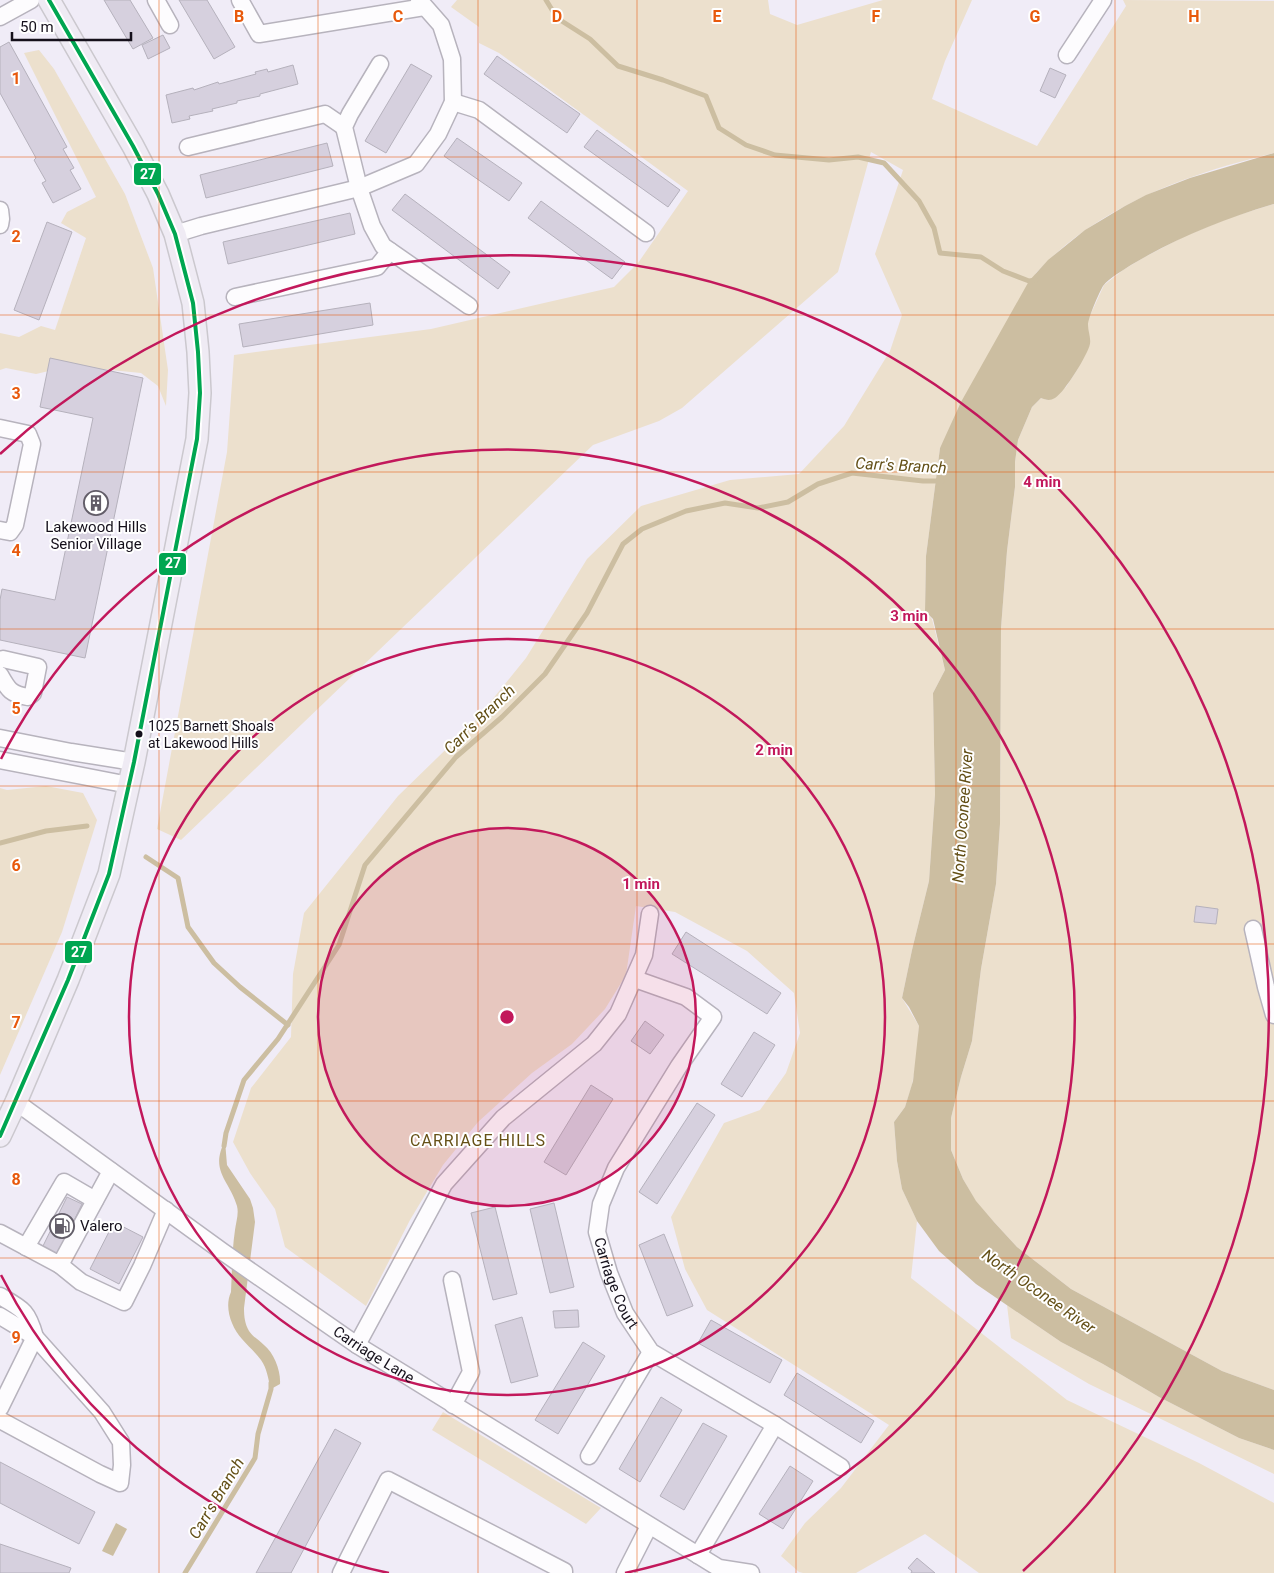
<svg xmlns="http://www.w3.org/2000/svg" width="1274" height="1573" viewBox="0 0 1274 1573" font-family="Roboto,sans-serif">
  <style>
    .green { fill: #ece0cd }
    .water { fill: #ccbea1 }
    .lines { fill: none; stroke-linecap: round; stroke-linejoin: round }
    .stream { stroke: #ccbea1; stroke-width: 5 }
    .building { fill: #d6d0de; stroke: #b5b1bc }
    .minor-casing { stroke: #b7b3bd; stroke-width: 19 }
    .major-casing { stroke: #cbc8ce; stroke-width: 24 }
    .minor { stroke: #fdfcfe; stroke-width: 16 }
    .major { stroke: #efebf4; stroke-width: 21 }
    .bus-1-casing { stroke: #fff; stroke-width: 8 }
    .bus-1 { stroke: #00a651; stroke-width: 4 }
    .grid { fill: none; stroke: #e8590c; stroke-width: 1; stroke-opacity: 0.55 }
    .ring { fill: none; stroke: #c2185b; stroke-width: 2.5 }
    .bus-dot { fill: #15101b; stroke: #fff; stroke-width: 2 }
    .labels { text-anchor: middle; stroke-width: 4; stroke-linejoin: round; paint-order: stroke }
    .bus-label { font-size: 14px; fill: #15101b; stroke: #fff; text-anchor: start }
    .poi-label { font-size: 15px; fill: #15101b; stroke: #fff }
    .street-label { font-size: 15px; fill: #15101b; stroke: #fff }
    .water-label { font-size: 16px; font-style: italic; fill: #634f16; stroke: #fff }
    .neighbourhood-label { font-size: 16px; letter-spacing: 1px; fill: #665116; stroke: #fff }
    .grid-label { font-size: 16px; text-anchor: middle; font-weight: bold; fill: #e8590c; stroke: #fff; stroke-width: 4; stroke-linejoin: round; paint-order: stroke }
    .centre { fill: #c2185b; stroke: #fff; stroke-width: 2.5 }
    .ring-label { font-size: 15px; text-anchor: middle; font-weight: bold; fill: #c2185b; stroke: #fff; stroke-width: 4; stroke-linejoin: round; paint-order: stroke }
    .line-badge { stroke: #fff; stroke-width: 2 }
    .badge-label { font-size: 14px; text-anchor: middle; font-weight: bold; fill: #fff }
  </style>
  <rect width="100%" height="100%" fill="#f0ecf7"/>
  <!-- green -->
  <g class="green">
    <path d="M 457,0 L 768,0 L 770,14 L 797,25 L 883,0 L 972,0 L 945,61 L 932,99 L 1037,146 L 1126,6 L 1123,0 L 1274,1 L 1274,153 C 1187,174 1098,206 1036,273 L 940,448 L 926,556 L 925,611 L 932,619 L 945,670 L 933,693 L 935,794 L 929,881 L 912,950 L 902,998 L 919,1026 L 917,1058 L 912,1085 L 905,1107 L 894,1122 L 897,1161 L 902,1189 L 917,1221 L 911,1278 L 1067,1400 L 1199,1463 L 1274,1503 L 1274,1573 L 979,1573 L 925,1534 L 856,1573 L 803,1573 L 799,1572 L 781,1556 L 805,1523 L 841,1488 L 889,1425 L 707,1310 L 685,1269 L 671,1217 L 724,1123 L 760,1110 L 786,1073 L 800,1033 L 794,993 L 747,951 L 675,912 L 636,906 L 626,975 L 605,1009 L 572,1044 L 532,1073 L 478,1122 L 443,1165 L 410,1220 L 366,1306 L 285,1247 L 275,1209 L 250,1173 L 233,1142 L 251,1088 L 291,1037 L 293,974 L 304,913 L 398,796 L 474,722 L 526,658 L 587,559 L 641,506 L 730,480 L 799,474 L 844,426 L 890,351 L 902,315 L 875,254 L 903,170 L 871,152 L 838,272 L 682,408 L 659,421 L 593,445 L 181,840 L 157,829 L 227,452 L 234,355 L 431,329 L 614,287 L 638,263 L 688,191 L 499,53 L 479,43 L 479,27 L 451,7 Z"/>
    <path d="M 39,50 L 54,69 L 125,194 L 153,268 L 168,370 L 166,406 L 158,386 L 141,373 L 70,366 L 36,374 L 6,368 L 0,370 L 0,333 L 19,337 L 41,326 L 55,330 L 86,238 L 61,223 L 67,212 L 96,197 L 24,53 Z"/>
    <path d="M 1274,204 L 1274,1390 L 1222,1371 L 1071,1289 L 1017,1247 L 994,1222 L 976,1202 L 963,1179 L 951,1150 L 951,1118 L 961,1077 L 972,1041 L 981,969 L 996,884 L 1000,824 L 1001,628 L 1007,551 L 1015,487 L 1015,462 L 1018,440 L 1032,407 L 1041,398 L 1048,400 L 1066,387 L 1077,370 L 1090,344 L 1087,322 L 1104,285 L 1123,270 L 1143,258 L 1185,236 L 1229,218 Z"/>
    <path d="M 46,786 L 83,793 L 97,820 L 62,932 L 0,1075 L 0,788 L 7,790 Z"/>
    <path d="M 1007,1305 L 1061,1342 L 1103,1364 L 1159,1397 L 1239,1438 L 1274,1450 L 1274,1474 L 1089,1384 L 1011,1338 Z"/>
    <path d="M 443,1412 L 601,1508 L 586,1524 L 432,1430 Z"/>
  </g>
  <!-- water -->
  <g class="water">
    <path d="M 1274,153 L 1274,204 C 1224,219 1176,238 1131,265 C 1122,271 1109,278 1103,286 C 1099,293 1088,318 1088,325 C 1088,331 1091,338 1090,344 C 1088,354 1065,392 1055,398 C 1050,401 1046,400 1041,398 L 1032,407 L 1018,440 L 1015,462 L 1015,487 L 1007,551 L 1001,628 L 1000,824 L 996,884 L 981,969 L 972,1041 L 961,1077 L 951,1118 L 951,1150 L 963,1179 L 976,1201 L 994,1222 L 1017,1247 L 1071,1289 L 1222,1371 L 1274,1390 L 1274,1450 L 1239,1438 L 1159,1397 L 1103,1364 L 1061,1342 L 976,1284 L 939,1251 L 917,1221 L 902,1189 L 897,1161 L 894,1122 L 905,1107 L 913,1081 L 919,1026 L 909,1007 L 902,998 L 912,950 L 929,881 L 935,794 L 933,693 L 945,670 L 933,619 L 925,611 L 926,556 L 940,448 L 961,402 L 1029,281 L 1048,260 L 1085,230 L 1125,206 L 1146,195 L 1190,178 Z"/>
    <path d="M 225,1141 L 227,1165 L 250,1199 L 253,1208 L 255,1222 L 244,1308 C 244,1317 245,1324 249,1331 C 253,1337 259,1340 264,1345 C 274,1353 281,1371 280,1384 L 271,1389 C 268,1379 267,1368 261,1360 C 255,1352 248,1346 242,1339 C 231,1327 224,1307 231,1292 C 232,1271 232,1250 235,1230 C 236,1222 239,1214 237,1206 C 230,1181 209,1171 225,1141 Z"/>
    <path d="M 116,1523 L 127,1529 L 113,1556 L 102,1551 Z"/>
  </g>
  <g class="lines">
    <!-- stream -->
    <g class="stream">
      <path d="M 546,0 L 557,18 L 590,39 L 618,66 L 663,80 L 706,96 L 719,128 L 746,145 L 775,155 L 829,160 L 858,157 L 884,163 L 919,201 L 934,228 L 940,253 L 981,257 L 1003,271 L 1029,281 L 1036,280"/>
      <path d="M 0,843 L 46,831 L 87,826"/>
      <path d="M 146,857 L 178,878 L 188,927 L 214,963 L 240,987 L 288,1025"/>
      <path d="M 224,1146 L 226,1133 L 244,1080 L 278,1039 L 339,945 L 365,865 L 456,757 L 502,717 L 545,674 L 587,613 L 623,544 L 642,529 L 686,511 L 725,503 L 758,508 L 788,502 L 818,484 L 852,473 L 923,481 L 942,481"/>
      <path d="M 185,1573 L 255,1458 L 258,1434 L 271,1389 L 271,1383"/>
    </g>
  </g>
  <!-- building -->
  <g class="building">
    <path d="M 104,0 L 130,0 L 153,38 L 133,49 Z"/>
    <path d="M 179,0 L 207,0 L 235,47 L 214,59 Z"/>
    <path d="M 163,35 L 170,48 L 148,59 L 142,45 Z"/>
    <path d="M 9,42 L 67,147 L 63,149 L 74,168 L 70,170 L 81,189 L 53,203 L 42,183 L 46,181 L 34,160 L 36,158 L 0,93 L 0,47 Z"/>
    <path d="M 497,56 L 580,114 L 567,133 L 484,74 Z"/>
    <path d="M 411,64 L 432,76 L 386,153 L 365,141 Z"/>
    <path d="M 293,65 L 298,84 L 260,94 L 260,96 L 237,101 L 237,103 L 212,109 L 213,111 L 189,116 L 190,119 L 172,123 L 166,95 L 193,88 L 194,90 L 218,82 L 219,84 L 256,74 L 255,72 L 267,69 L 268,72 Z"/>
    <path d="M 1050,68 L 1066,75 L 1055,98 L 1040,91 Z"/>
    <path d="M 597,130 L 680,190 L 668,207 L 584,147 Z"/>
    <path d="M 457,138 L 522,183 L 509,201 L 444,156 Z"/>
    <path d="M 327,143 L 333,166 L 206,198 L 200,175 Z"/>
    <path d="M 405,194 L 510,272 L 498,289 L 392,210 Z"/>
    <path d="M 541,201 L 625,262 L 612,279 L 528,218 Z"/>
    <path d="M 350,213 L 355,234 L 228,264 L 223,242 Z"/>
    <path d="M 47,222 L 72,232 L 39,320 L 14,310 Z"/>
    <path d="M 370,303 L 373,325 L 243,347 L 239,324 Z"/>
    <path d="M 50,358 L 143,378 L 85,658 L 0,640 L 0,600 L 2,589 L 55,600 L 93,418 L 40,407 Z"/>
    <path d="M 1196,906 L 1218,909 L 1216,924 L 1194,922 Z"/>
    <path d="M 686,932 L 781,993 L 767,1014 L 672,954 Z"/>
    <path d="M 645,1021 L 664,1035 L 650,1054 L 631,1041 Z"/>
    <path d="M 754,1032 L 775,1045 L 742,1097 L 721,1084 Z"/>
    <path d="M 591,1085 L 613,1099 L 566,1175 L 544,1162 Z"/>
    <path d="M 697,1103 L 715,1115 L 657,1204 L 639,1192 Z"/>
    <path d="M 67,1197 L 82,1204 L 57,1256 L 42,1248 Z"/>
    <path d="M 554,1203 L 574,1287 L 550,1293 L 530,1209 Z"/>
    <path d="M 495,1207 L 517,1294 L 493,1300 L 471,1213 Z"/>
    <path d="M 114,1222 L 143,1237 L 119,1284 L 90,1269 Z"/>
    <path d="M 664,1234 L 693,1306 L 667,1316 L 639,1245 Z"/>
    <path d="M 578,1310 L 579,1327 L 555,1328 L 553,1311 Z"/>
    <path d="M 522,1317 L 538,1376 L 511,1383 L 495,1325 Z"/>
    <path d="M 711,1320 L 782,1360 L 770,1383 L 698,1343 Z"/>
    <path d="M 583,1342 L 605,1356 L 558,1434 L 535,1420 Z"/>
    <path d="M 797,1373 L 874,1421 L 861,1443 L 784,1395 Z"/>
    <path d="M 661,1397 L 682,1410 L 640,1482 L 619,1469 Z"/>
    <path d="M 703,1423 L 727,1436 L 684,1510 L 660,1496 Z"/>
    <path d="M 335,1429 L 361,1443 L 291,1573 L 256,1573 Z"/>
    <path d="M 0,1462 L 95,1512 L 79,1544 L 0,1503 Z"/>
    <path d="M 790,1466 L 813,1481 L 783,1529 L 759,1514 Z"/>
    <path d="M 0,1544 L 71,1568 L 69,1573 L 0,1573 Z"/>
    <path d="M 917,1558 L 935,1573 L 911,1573 L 912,1571 L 908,1568 Z"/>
  </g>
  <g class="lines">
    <defs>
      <g id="minor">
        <path d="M 156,0 L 170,25"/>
        <path d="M 240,0 L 259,34 L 424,7"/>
        <path d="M 0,17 L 31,0"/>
        <path d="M 1067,55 L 1103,0"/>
        <path d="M 380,64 L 350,114 L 344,127 L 359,188 L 372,226 L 383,246 L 469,306"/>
        <path d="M 453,102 L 479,110 L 646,233"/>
        <path d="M 188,147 L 325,114 L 344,127"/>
        <path d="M 0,210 L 1,219 L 0,225"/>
        <path d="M 175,234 L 201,226 L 359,188 L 416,164 L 438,134 L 453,102 L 452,59 L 441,25 L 419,0"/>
        <path d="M 235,297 L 377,267 L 390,251"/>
        <path d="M 0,428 L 28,434 L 32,444 L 15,525 L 10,532 L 0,530"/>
        <path d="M 0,660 L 3,659 L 38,667 L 33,693 L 28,697 C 10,694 8,689 0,675"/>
        <path d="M 0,738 L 71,752 L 134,762"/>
        <path d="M 0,760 L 129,785"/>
        <path d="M 1253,929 L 1266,987 L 1274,1015"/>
        <path id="s1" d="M 635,979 L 686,997 L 713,1017 L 679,1066 L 616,1168 L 601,1204 L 597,1232 L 609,1273 L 625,1313 L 651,1352 L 775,1425 L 841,1467"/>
        <path id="s2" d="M 16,1102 L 223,1252 L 357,1345 L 719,1568 L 751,1573"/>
        <path d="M 0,1233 L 60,1265 L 111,1171"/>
        <path d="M 26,1247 L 64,1182 L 95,1200"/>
        <path d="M 60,1265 L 81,1282 L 124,1302 L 142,1266 L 166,1210"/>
        <path d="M 452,1280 L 471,1372 L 453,1405"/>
        <path d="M 0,1296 C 23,1309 28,1311 35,1337 L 0,1408"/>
        <path d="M 0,1316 L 35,1337 L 102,1412 L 121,1442 L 122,1465 L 120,1483 L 100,1474 L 0,1420"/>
        <path d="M 357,1345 L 444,1184 L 503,1118 L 594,1044 L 618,1014 L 644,955 L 650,914"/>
        <path d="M 589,1456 L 651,1352"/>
        <path d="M 698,1555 L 775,1425"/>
        <path d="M 341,1573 L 388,1480 L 564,1571 L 564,1573"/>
        <path d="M 625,1573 L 649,1526"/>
      </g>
      <path id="major" d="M 0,1136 L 16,1102 L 68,980 L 109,874 L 134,762 L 197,439 L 200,393 L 198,352 L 193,303 L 175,234 L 158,194 L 133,146 L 49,0"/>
    </defs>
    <!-- minor casing -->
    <use href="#minor" class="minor-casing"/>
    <!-- major casing -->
    <use href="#major" class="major-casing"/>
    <!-- minor -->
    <use href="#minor" class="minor"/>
    <!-- major -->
    <use href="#major" class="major"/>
    <defs>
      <path id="bus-1" d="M 0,1136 L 68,980 L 109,874 L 134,762 L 197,439 L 200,393 L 198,352 L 193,303 L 175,234 L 158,194 L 133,146 L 49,0"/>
    </defs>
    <!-- bus-1 casing -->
    <use href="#bus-1" class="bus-1-casing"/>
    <!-- bus-1 -->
    <use href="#bus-1" class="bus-1"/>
  </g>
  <!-- grid -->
  <path class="grid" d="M 159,0 L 159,1573M 318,0 L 318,1573M 478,0 L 478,1573M 637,0 L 637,1573M 796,0 L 796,1573M 956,0 L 956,1573M 1115,0 L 1115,1573M 0,157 L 1274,157M 0,315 L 1274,315M 0,472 L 1274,472M 0,629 L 1274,629M 0,786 L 1274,786M 0,944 L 1274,944M 0,1101 L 1274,1101M 0,1258 L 1274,1258M 0,1416 L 1274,1416"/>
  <!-- distance rings -->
  <circle cx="507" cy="1017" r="189" fill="#c2185b" fill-opacity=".12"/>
  <g class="ring">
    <circle cx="507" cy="1017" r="189"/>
    <circle cx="507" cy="1017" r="378"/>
    <path d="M389 1573A568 568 0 0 1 1 1275M1 759A568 568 0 1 1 625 1573"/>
    <path d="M0 454A757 757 0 0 1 1023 1571"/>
  </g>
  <!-- icons -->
  <defs>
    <symbol id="building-ring" viewBox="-11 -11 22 22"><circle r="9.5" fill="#fff" stroke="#625d68" stroke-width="1.5"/><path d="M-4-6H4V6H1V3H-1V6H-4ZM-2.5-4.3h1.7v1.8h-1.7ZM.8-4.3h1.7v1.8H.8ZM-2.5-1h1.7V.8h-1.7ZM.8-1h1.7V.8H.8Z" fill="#625d68"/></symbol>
    <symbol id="fuel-ring" viewBox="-11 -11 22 22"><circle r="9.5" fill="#fff" stroke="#625d68" stroke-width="1.5"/><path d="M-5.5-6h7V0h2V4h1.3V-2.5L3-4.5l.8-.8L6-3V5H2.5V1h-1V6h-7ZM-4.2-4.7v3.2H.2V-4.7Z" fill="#625d68"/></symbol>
  </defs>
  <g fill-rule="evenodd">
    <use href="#building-ring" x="82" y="489" width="28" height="28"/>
    <use href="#fuel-ring" x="48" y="1212" width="28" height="28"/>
  </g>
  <!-- markers -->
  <circle class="bus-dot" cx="139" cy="734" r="4.5"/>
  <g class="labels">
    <!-- bus labels -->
    <g class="bus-label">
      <text x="148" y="731">1025 Barnett Shoals<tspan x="148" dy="17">at Lakewood Hills</tspan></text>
    </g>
    <!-- poi labels -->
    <g class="poi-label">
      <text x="96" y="532">Lakewood Hills<tspan x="96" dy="17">Senior Village</tspan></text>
      <text x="80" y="1231" text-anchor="start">Valero</text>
    </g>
    <!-- street labels -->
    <g class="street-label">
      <text dy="5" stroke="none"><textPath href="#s1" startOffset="389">Carriage Court</textPath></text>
      <text dy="5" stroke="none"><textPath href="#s2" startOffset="438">Carriage Lane</textPath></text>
    </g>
    <!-- water labels -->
    <g class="water-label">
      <text transform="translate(901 465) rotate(3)" y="6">Carr's Branch</text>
      <text transform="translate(479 719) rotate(-44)" y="6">Carr's Branch</text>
      <text transform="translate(962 816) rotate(-86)" y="6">North Oconee River</text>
      <text transform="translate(1039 1291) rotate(35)" y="6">North Oconee River</text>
      <text transform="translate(216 1498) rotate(-59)" y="6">Carr's Branch</text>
    </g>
    <!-- neighbourhood labels -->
    <g class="neighbourhood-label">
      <text x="478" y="1146">CARRIAGE HILLS</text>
    </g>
  </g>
  <g class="grid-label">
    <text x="239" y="22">B</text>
    <text x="398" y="22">C</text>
    <text x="557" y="22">D</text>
    <text x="717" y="22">E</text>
    <text x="876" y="22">F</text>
    <text x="1035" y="22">G</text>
    <text x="1194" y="22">H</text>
    <text x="16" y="84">1</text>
    <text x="16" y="242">2</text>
    <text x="16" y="399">3</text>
    <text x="16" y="556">4</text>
    <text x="16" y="714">5</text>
    <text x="16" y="871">6</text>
    <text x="16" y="1028">7</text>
    <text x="16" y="1185">8</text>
    <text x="16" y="1343">9</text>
  </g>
  <circle cx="507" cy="1017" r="8" class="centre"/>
  <g class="ring-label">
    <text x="1042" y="487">4 min</text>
    <text x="909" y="621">3 min</text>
    <text x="774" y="755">2 min</text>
    <text x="641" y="889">1 min</text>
  </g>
  <g class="line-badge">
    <rect x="133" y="162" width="29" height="24" rx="5" fill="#00a651"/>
    <rect x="158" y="552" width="29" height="24" rx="5" fill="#00a651"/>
    <rect x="64" y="940" width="29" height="24" rx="5" fill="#00a651"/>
  </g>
  <g class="badge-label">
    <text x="148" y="179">27</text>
    <text x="173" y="568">27</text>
    <text x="79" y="957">27</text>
  </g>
  <!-- scale -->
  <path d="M12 32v8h119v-8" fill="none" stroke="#15101b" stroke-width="2.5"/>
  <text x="20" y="32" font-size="15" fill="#15101b" stroke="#ffffff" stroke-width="4" paint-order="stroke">50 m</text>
</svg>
